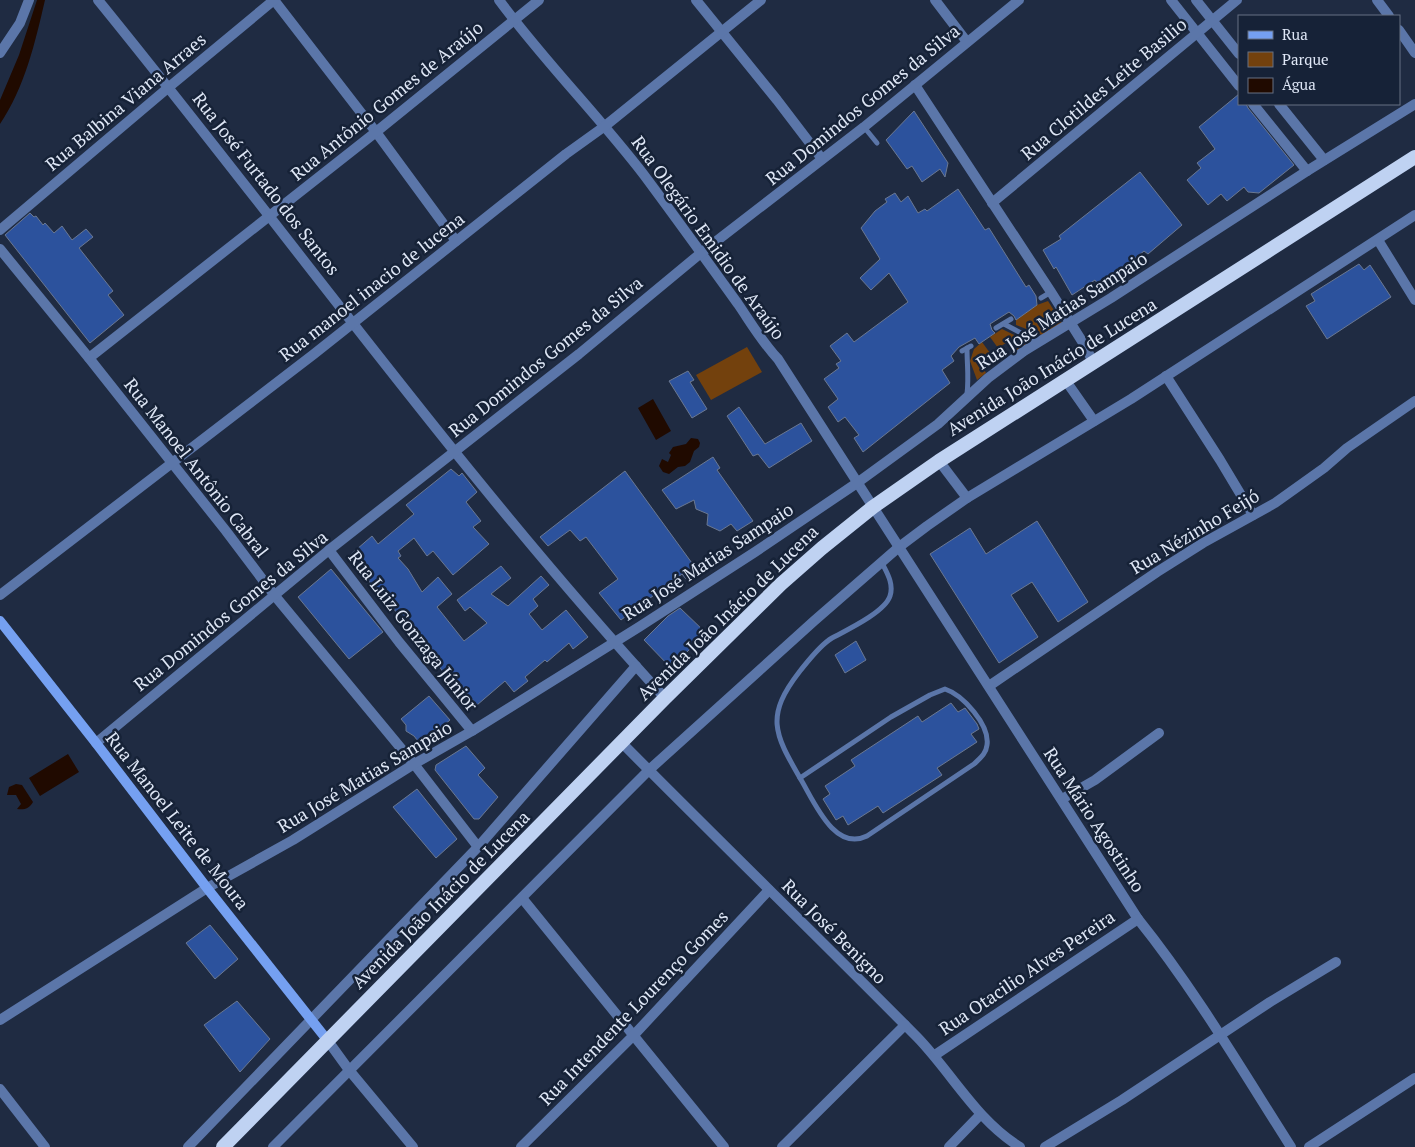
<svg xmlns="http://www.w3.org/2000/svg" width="1415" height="1147" viewBox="0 0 1415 1147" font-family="'PT Serif',serif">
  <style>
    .green { fill: #73410d }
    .water { fill: #200a00 }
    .building { fill: #2c529d; stroke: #6a7892 }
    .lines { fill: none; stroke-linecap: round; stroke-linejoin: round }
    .service { stroke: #5b76a9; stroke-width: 5 }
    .minor { stroke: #5b76a9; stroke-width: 10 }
    .tertiary { stroke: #5b76a9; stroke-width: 10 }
    .secondary { stroke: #75a0f1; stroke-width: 10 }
    .trunk { stroke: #bfd2f2; stroke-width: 14 }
    .labels { text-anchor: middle; stroke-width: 5; stroke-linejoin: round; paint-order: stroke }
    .street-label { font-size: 18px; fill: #dfe7f6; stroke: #162237 }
  </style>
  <rect width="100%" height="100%" fill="#1f2b42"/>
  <!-- green -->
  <g class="green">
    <path d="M 1048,301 L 1062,323 L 1042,335 L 1016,325 L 1016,320 L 1037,305 Z"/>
    <path d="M 1002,329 L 1031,343 L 1019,353 L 1009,341 L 998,348 L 990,337 Z"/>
    <path d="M 982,342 L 990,353 L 979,360 L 986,373 L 977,380 L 970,361 L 974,349 Z"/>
    <path d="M 747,347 L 762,372 L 711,400 L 696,375 Z"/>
  </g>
  <!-- water -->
  <g class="water">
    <path d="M 37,0 L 45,0 C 35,43 25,87 0,124 L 0,100 L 19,55 Z"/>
    <path d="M 653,399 L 671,431 L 656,440 L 638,408 Z"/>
    <path d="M 691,438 L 698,439 L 700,443 L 699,447 L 694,451 L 690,462 L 685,466 L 678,467 L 669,474 L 663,472 L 659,466 L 662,459 L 668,462 L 671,455 L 669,453 L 673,447 L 686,444 Z"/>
    <path d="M 68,754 L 79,772 L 40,796 L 29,778 Z"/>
    <path d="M 16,784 L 22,785 L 33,802 C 29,809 24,810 17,809 L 21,804 L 16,795 L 7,795 L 9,787 Z"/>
  </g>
  <!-- building -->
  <g class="building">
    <path d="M 1239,94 L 1239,104 L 1246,104 L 1248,108 L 1294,165 L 1259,193 L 1248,192 L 1244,187 L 1227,201 L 1221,194 L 1208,205 L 1187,180 L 1201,168 L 1197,163 L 1215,149 L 1199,127 Z"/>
    <path d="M 914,111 L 948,163 L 945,177 L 940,169 L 922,182 L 912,166 L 907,169 L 886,140 Z"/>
    <path d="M 1140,172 L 1182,225 L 1148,254 L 1144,251 L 1100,287 L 1095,280 L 1072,295 L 1056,267 L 1054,269 L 1043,250 L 1061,239 L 1059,236 Z"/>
    <path d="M 958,189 L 985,230 L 989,228 L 1026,287 L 1029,285 L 1036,296 L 1037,305 L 1016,320 L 1014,316 L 1009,312 L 990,324 L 992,330 L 995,333 L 979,344 L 975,338 L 959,347 L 951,356 L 954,361 L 942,370 L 950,383 L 863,452 L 854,438 L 859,435 L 845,417 L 838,422 L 828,407 L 838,399 L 824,379 L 839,368 L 836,364 L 841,361 L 830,346 L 847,333 L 854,342 L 908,302 L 889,273 L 871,290 L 860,278 L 880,259 L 861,228 L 875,211 L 887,202 L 885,199 L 895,193 L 901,202 L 908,196 L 918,213 L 925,209 L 927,211 Z"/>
    <path d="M 30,213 L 34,217 L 36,216 L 43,225 L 45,223 L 54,233 L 62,226 L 72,240 L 86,229 L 93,237 L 79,248 L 113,291 L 108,295 L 124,315 L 90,343 L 5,235 Z"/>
    <path d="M 1359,264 L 1364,270 L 1370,265 L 1391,297 L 1327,339 L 1306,306 L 1315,301 L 1311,294 Z"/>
    <path d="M 688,371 L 694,380 L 690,382 L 707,409 L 692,418 L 669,381 Z"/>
    <path d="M 739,407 L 765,444 L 801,423 L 812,441 L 769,468 L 758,454 L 753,456 L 727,416 Z"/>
    <path d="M 713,457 L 720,468 L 717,470 L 753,521 L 737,531 L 731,524 L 720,531 L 707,525 L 708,514 L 696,509 L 694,500 L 676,509 L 662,490 Z"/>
    <path d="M 451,469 L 459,476 L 462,473 L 477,492 L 466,502 L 481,521 L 473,527 L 489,544 L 453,575 L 433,551 L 427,556 L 414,538 L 398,551 L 401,556 L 398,558 L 408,569 L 422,592 L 438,577 L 452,594 L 437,607 L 464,641 L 487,623 L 470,607 L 465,611 L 457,600 L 501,566 L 511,578 L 491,594 L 508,606 L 541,576 L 549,585 L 533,599 L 538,606 L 529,614 L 542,630 L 566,610 L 588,637 L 573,649 L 569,643 L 547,662 L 545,660 L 525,677 L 528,681 L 514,692 L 505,681 L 477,705 L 464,690 L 461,692 L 446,670 L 443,672 L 429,651 L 387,601 L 385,603 L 378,596 L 368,584 L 370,582 L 361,569 L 349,556 L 372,536 L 378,544 L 414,514 L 406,505 Z"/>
    <path d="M 625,471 L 697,570 L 686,579 L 682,574 L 621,620 L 599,593 L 618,579 L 586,537 L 580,541 L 570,530 L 548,546 L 540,537 Z"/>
    <path d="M 1037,521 L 1088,602 L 1058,622 L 1032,582 L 1011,595 L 1038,637 L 999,663 L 930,554 L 970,528 L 986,554 Z"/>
    <path d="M 331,569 L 383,632 L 349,659 L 298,597 Z"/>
    <path d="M 680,608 L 706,633 L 671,668 L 644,640 L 668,616 Z"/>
    <path d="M 856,641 L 866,660 L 845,673 L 835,655 Z"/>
    <path d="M 429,696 L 450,720 L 421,745 L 414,736 L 406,731 L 406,725 L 401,719 Z"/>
    <path d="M 951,703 L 958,712 L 965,708 L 977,724 L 979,729 L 971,734 L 977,742 L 937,768 L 942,775 L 883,813 L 878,806 L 848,825 L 843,816 L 836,820 L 823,799 L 830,794 L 825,786 L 855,766 L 851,760 L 918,716 L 922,722 Z"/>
    <path d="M 466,746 L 485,768 L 478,775 L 498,797 L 479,819 L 474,819 L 435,770 L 436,765 Z"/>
    <path d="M 417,789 L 457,839 L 436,858 L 393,807 Z"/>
    <path d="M 210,925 L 238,959 L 215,979 L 186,943 Z"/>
    <path d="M 237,1001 L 270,1039 L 240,1072 L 204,1025 Z"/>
  </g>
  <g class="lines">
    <!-- service -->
    <g class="service">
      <path d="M 864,127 L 877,143"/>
      <path d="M 1041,298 L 1051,292"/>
      <path d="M 1004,324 L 1038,342"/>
      <path d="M 996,328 L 1011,319"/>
      <path d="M 962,351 L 971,346"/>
      <path d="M 967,394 C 969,377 967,365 967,348"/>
      <path d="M 945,689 C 963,695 990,725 987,745 C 986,754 980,758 974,764 L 867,836 C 834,852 814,801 800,778 L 891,717 L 930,695 Z"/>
      <path d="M 800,778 C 774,733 765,716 800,671 C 809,660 820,645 832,638 C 847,630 885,612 890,596 C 894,584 887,573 882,563"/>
    </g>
    <!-- minor -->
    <g class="minor">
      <path d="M 98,0 C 287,232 462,477 665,698"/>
      <path d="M 274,0 L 376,132 L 456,241"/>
      <path d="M 499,0 C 544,61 598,115 644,175 C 676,218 707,261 738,304 C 751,323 762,342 778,359 L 1138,919 C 1195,990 1242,1070 1291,1147"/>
      <path d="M 696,0 L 777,100 L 822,159"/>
      <path d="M 935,0 L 967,42"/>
      <path d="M 1171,0 L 1239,86"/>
      <path d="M 1196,0 L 1239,54"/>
      <path d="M 1377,0 L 1389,16"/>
      <path d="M 1399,30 L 1415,53"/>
      <path d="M 0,53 L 20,23 L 29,0"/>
      <path d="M 915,85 L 1051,292 L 1085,346 L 1094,364"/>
      <path d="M 1253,104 L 1307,171"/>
      <path d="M 1279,104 L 1324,160"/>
      <path d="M 992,203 L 1237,0"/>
      <path d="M 0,230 L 169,87 L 274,0"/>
      <path d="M 1378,240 L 1415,300"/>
      <path d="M 0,249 L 89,358 L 226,531 L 275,596 L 414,764 L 478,847"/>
      <path d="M 89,358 L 376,132 L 539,0"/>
      <path d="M 1166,376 L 1220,460 L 1253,515"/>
      <path d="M 329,550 L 399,642 L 472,731"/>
      <path d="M 0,595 L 314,354 L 566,154 L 605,126 L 761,0"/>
      <path d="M 989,686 L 1157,572 L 1203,543 L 1275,503 L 1324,468 L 1347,448 L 1415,401"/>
      <path d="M 621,742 C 719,841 819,938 917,1037 C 952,1073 976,1120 1020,1147"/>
      <path d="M 96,743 L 329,550 L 579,354 L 701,253 L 864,127 L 1019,0"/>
      <path d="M 1062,799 L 1095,780 L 1159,733"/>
      <path d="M 522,898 L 724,1147"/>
      <path d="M 0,1020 L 207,888 L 293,840 L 414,764 L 472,731 L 639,627 L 755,552 L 857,483 L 938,424 L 988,378 L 1024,351 L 1111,298 L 1307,171 L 1415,104"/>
      <path d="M 935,1055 L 1138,919"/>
      <path d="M 0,1089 L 45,1147"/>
      <path d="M 188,1147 L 478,847 L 636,666"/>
      <path d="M 521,1147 L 633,1036 L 769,890"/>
      <path d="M 782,1147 L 905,1025"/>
      <path d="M 949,1147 L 980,1115"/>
      <path d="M 1045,1147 L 1122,1100 L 1270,1002 L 1336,962"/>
      <path d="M 1309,1147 L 1415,1078"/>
    </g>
    <!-- tertiary -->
    <g class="tertiary">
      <path d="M 1066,381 L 1094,421"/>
      <path d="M 939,461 L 967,498"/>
      <path d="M 328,1041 L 349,1070 L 413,1147"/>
      <path d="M 273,1147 L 649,770 L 814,621 L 899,547 L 927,526 L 967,498 L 1131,399 L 1415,215"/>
    </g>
    <!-- secondary -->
    <path class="secondary" d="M 0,621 L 96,743 L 207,888 L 328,1041"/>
    <!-- trunk -->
    <path class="trunk" d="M 223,1147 L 665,698 L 781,584 L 822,548 L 873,507 L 939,461 L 1415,157"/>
  </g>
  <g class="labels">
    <!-- street labels -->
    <g class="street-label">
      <text transform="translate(1104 89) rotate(-40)" y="6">Rua Clotildes Leite Basilio</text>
      <text transform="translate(387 101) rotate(-39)" y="6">Rua Antônio Gomes de Araújo</text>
      <text transform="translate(126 102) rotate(-40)" y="6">Rua Balbina Viana Arraes</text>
      <text transform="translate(863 105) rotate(-39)" y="6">Rua Domindos Gomes da Silva</text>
      <text transform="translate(266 184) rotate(52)" y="6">Rua José Furtado dos Santos</text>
      <text transform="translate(708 238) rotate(54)" y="6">Rua Olegário Emidio de Araújo</text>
      <text transform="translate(372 287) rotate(-38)" y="6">Rua manoel inacio de lucena</text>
      <text transform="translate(1062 311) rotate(-33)" y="6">Rua José Matias Sampaio</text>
      <text transform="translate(546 357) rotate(-39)" y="6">Rua Domindos Gomes da Silva</text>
      <text transform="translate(1052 367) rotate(-32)" y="6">Avenida João Inácio de Lucena</text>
      <text transform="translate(196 468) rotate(52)" y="6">Rua Manoel Antônio Cabral</text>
      <text transform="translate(1195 532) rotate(-31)" y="6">Rua Nézinho Feijó</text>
      <text transform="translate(708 562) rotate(-33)" y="6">Rua José Matias Sampaio</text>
      <text transform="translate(231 611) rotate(-39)" y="6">Rua Domindos Gomes da Silva</text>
      <text transform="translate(728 613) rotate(-44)" y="6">Avenida João Inácio de Lucena</text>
      <text transform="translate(413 631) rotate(52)" y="6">Rua Luiz Gonzaga Júnior</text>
      <text transform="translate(365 777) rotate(-31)" y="6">Rua José Matias Sampaio</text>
      <text transform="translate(1094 820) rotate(57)" y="6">Rua Mário Agostinho</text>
      <text transform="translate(177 821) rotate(52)" y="6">Rua Manoel Leite de Moura</text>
      <text transform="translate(441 900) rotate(-45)" y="6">Avenida João Inácio de Lucena</text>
      <text transform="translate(834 932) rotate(45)" y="6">Rua José Benigno</text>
      <text transform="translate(1027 973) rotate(-34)" y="6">Rua Otacilio Alves Pereira</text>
      <text transform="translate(634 1008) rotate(-46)" y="6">Rua Intendente Lourenço Gomes</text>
    </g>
  </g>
  <!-- legend -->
  <rect x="1238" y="15" width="162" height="90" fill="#162237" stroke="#667183"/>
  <rect x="1248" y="31" width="25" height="8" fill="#75a0f1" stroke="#667183"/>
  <text x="1282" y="40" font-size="15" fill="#dfe7f6">Rua</text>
  <rect x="1248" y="52" width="25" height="15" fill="#73410d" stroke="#667183"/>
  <text x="1282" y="65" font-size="15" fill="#dfe7f6">Parque</text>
  <rect x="1248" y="78" width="25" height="15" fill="#200a00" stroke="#667183"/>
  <text x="1282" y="90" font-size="15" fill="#dfe7f6">Água</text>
</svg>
